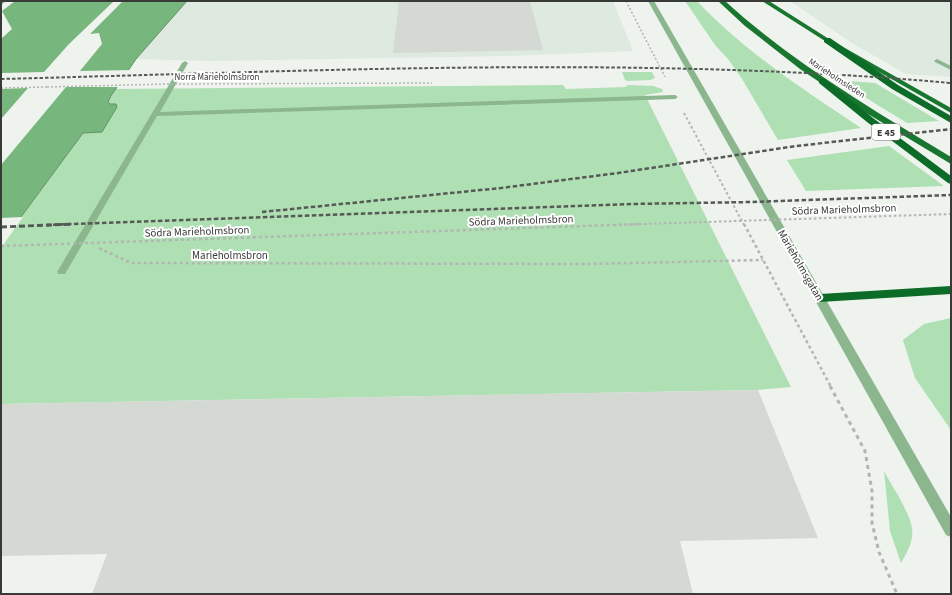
<svg xmlns="http://www.w3.org/2000/svg" width="952" height="595" viewBox="0 0 952 595" font-family="'Source Sans 3',sans-serif">
  <style>
    .built { fill: #dee9df }
    .green { fill: #afe0b3 }
    .water { fill: #77b67d; stroke: #649168 }
    .pier { fill: #eef3ee }
    .building { fill: #d4d9d4 }
    .lines { fill: none; stroke-linecap: round; stroke-linejoin: round }
    .path-far3 { stroke: #b2b6b2; stroke-width: 1.5; stroke-dasharray: 2 2; stroke-linecap: butt }
    .path-far2 { stroke: #b2b6b2; stroke-width: 2; stroke-dasharray: 2.5 2.5; stroke-linecap: butt }
    .path-far1 { stroke: #b2b6b2; stroke-width: 2.5; stroke-dasharray: 3 3; stroke-linecap: butt }
    .path { stroke: #b2b6b2; stroke-width: 3; stroke-dasharray: 4 4; stroke-linecap: butt }
    .service { fill: #8bb68e; fill-rule: evenodd }
    .minor { fill: #8bb68e; fill-rule: evenodd }
    .trunk { fill: #18762e; fill-rule: evenodd }
    .motorway { fill: #0c6b26; fill-rule: evenodd }
    .rail-far2 { stroke: #565956; stroke-width: 2; stroke-dasharray: 3.5 2; stroke-linecap: butt }
    .rail-far1 { stroke: #565956; stroke-width: 2.5; stroke-dasharray: 4.5 2.5; stroke-linecap: butt }
    .rail { stroke: #565956; stroke-width: 3; stroke-dasharray: 6 3; stroke-linecap: butt }
    .path-bridge-far2 { stroke: #b2b6b2; stroke-width: 1.5; stroke-dasharray: 2 2; stroke-linecap: butt }
    .path-bridge-far1 { stroke: #b2b6b2; stroke-width: 2; stroke-dasharray: 2.5 2.5; stroke-linecap: butt }
    .path-bridge { stroke: #b2b6b2; stroke-width: 2.5; stroke-dasharray: 3 3; stroke-linecap: butt }
    .labels { text-anchor: middle; stroke-width: 4; stroke-linejoin: round; paint-order: stroke }
    .far-street-label { font-size: 9px; fill: #383a38; stroke: #fff }
    .shield { fill: #fff; stroke: #747574; stroke-width: 1 }
    .shield-label { font-size: 10px; font-weight: bold; fill: #383a38 }
    .street-label { font-size: 11px; fill: #383a38; stroke: #fff }
  </style>
  <rect width="100%" height="100%" fill="#eef3ee"/>
  <!-- built -->
  <g class="built">
    <path d="M 187,1 L 613,1 L 633,51 L 509,56 L 213,61 L 136,59 Z"/>
    <path d="M 790,1 L 951,1 L 951,77 L 906,74 L 852,43 Z"/>
  </g>
  <!-- green -->
  <g class="green">
    <path d="M 685,1 L 697,1 C 745,52 803,89 861,128 L 778,140 L 742,79 L 728,59 L 715,45 Z"/>
    <path d="M 622,72 L 652,72 L 655,78 L 650,80 L 627,81 L 625,80 Z"/>
    <path d="M 837,80 L 875,83 L 939,121 L 907,123 Z"/>
    <path d="M 563,85 L 566,89 L 626,87 L 627,85 L 653,86 L 662,89 L 663,92 L 645,95 L 791,387 L 757,390 L 1,404 L 1,244 L 83,133 L 110,104 L 108,102 L 116,89 Z"/>
    <path d="M 889,146 L 944,186 L 806,191 L 787,160 Z"/>
    <path d="M 951,318 L 951,430 L 915,378 L 903,340 L 924,324 Z"/>
    <path d="M 884,471 C 892,486 910,513 912,528 C 914,541 907,553 901,563 L 890,531 Z"/>
  </g>
  <!-- water -->
  <path class="water" d="M 1,1 L 187,1 L 136,59 L 111,96 L 108,102 L 110,104 L 116,104 L 117,107 L 102,132 L 83,133 L 1,244 Z"/>
  <!-- pier -->
  <g class="pier">
    <path d="M 6,1 L 15,1 L 2,11 L 12,29 L 1,39 L 1,5 Z"/>
    <path d="M 114,1 L 123,1 L 90,34 L 99,33 L 102,44 L 80,71 L 132,70 L 120,87 L 66,87 L 1,165 L 1,119 L 28,88 L 1,89 L 1,73 L 44,72 L 69,44 Z"/>
    <path d="M 23,217 L 3,245 L 1,246 L 1,218 Z"/>
  </g>
  <!-- building -->
  <g class="building">
    <path d="M 399,1 L 530,1 L 543,50 L 393,53 Z"/>
    <path d="M 758,390 L 818,538 L 680,541 L 693,594 L 92,594 L 107,554 L 1,556 L 1,404 Z"/>
  </g>
  <g class="lines">
    <!-- path-far3 -->
    <g class="path-far3">
      <path d="M 626,1 L 665,77"/>
      <path d="M 1,88 L 47,87"/>
    </g>
    <!-- path-far2 -->
    <path class="path-far2" d="M 684,113 L 744,225"/>
    <!-- path-far1 -->
    <g class="path-far1">
      <path d="M 744,224 L 831,387"/>
      <path d="M 99,248 L 131,263 L 586,264 L 763,260"/>
    </g>
    <!-- path -->
    <path class="path" d="M 830,386 L 865,451 L 872,491 L 872,523 L 879,552 L 897,594"/>
    <!-- service -->
    <path class="service" d="M 185,61 L 188,63 L 160,112 L 675,95 L 678,97 L 675,99 L 157,116 L 65,274 L 59,274 L 57,272 L 182,63 Z"/>
    <!-- minor -->
    <g class="minor">
      <path d="M 648,1 L 654,1 L 951,517 L 951,537 L 946,535 Z"/>
      <path d="M 937,59 L 951,66 L 951,70 L 935,62 L 934,61 Z"/>
    </g>
    <!-- trunk -->
    <g class="trunk">
      <path d="M 718,1 L 725,1 C 793,63 872,109 951,157 L 951,164 L 858,108 L 800,69 L 745,26 Z"/>
      <path d="M 762,1 L 769,1 L 829,39 L 951,108 L 951,113 L 825,41 Z"/>
    </g>
    <!-- motorway -->
    <g class="motorway">
      <path d="M 824,38 L 830,38 L 898,85 L 951,116 L 951,123 L 892,89 L 824,42 Z"/>
      <path d="M 819,79 L 825,79 L 873,118 L 951,176 L 951,184 L 948,183 L 867,122 L 819,83 Z"/>
      <path d="M 951,286 L 951,294 L 820,302 L 816,301 L 814,298 L 816,295 L 820,294 Z"/>
    </g>
    <!-- rail-far2 -->
    <path class="rail-far2" d="M 1,79 C 318,71 635,55 951,83"/>
    <!-- rail-far1 -->
    <g class="rail-far1">
      <path d="M 262,212 L 501,188 L 618,173 L 796,146 L 951,129"/>
      <path d="M 46,225 L 631,204 L 752,202 L 951,195"/>
    </g>
    <!-- rail -->
    <path class="rail" d="M 1,227 L 73,224"/>
    <!-- path-bridge-far2 -->
    <path class="path-bridge-far2" d="M 47,87 L 166,84 L 432,83"/>
    <!-- path-bridge-far1 -->
    <path class="path-bridge-far1" d="M 614,225 L 951,214"/>
    <!-- path-bridge -->
    <path class="path-bridge" d="M 1,246 L 643,224"/>
  </g>
  <g class="labels">
    <!-- far-street labels -->
    <g class="far-street-label">
      <text x="217" y="80">Norra Marieholmsbron</text>
      <text transform="translate(837 78) rotate(33)" y="3">Marieholmsleden</text>
    </g>
    <!-- shield labels -->
    <rect class="shield" x="872" y="124" width="28" height="16" rx="3"/>
    <g class="shield-label">
      <text x="886" y="136">E 45</text>
    </g>
    <!-- street labels -->
    <g class="street-label">
      <text transform="translate(844 209) rotate(-2)" y="4">Södra Marieholmsbron</text>
      <text transform="translate(521 220) rotate(-2)" y="4">Södra Marieholmsbron</text>
      <text transform="translate(197 231) rotate(-2)" y="4">Södra Marieholmsbron</text>
      <text x="230" y="259">Marieholmsbron</text>
      <text transform="translate(801 265) rotate(60)" y="4">Marieholmsgatan</text>
    </g>
  </g>
  <!-- border -->
  <rect width="952" height="595" fill="none" stroke="#383a38" stroke-width="4"/>
</svg>
